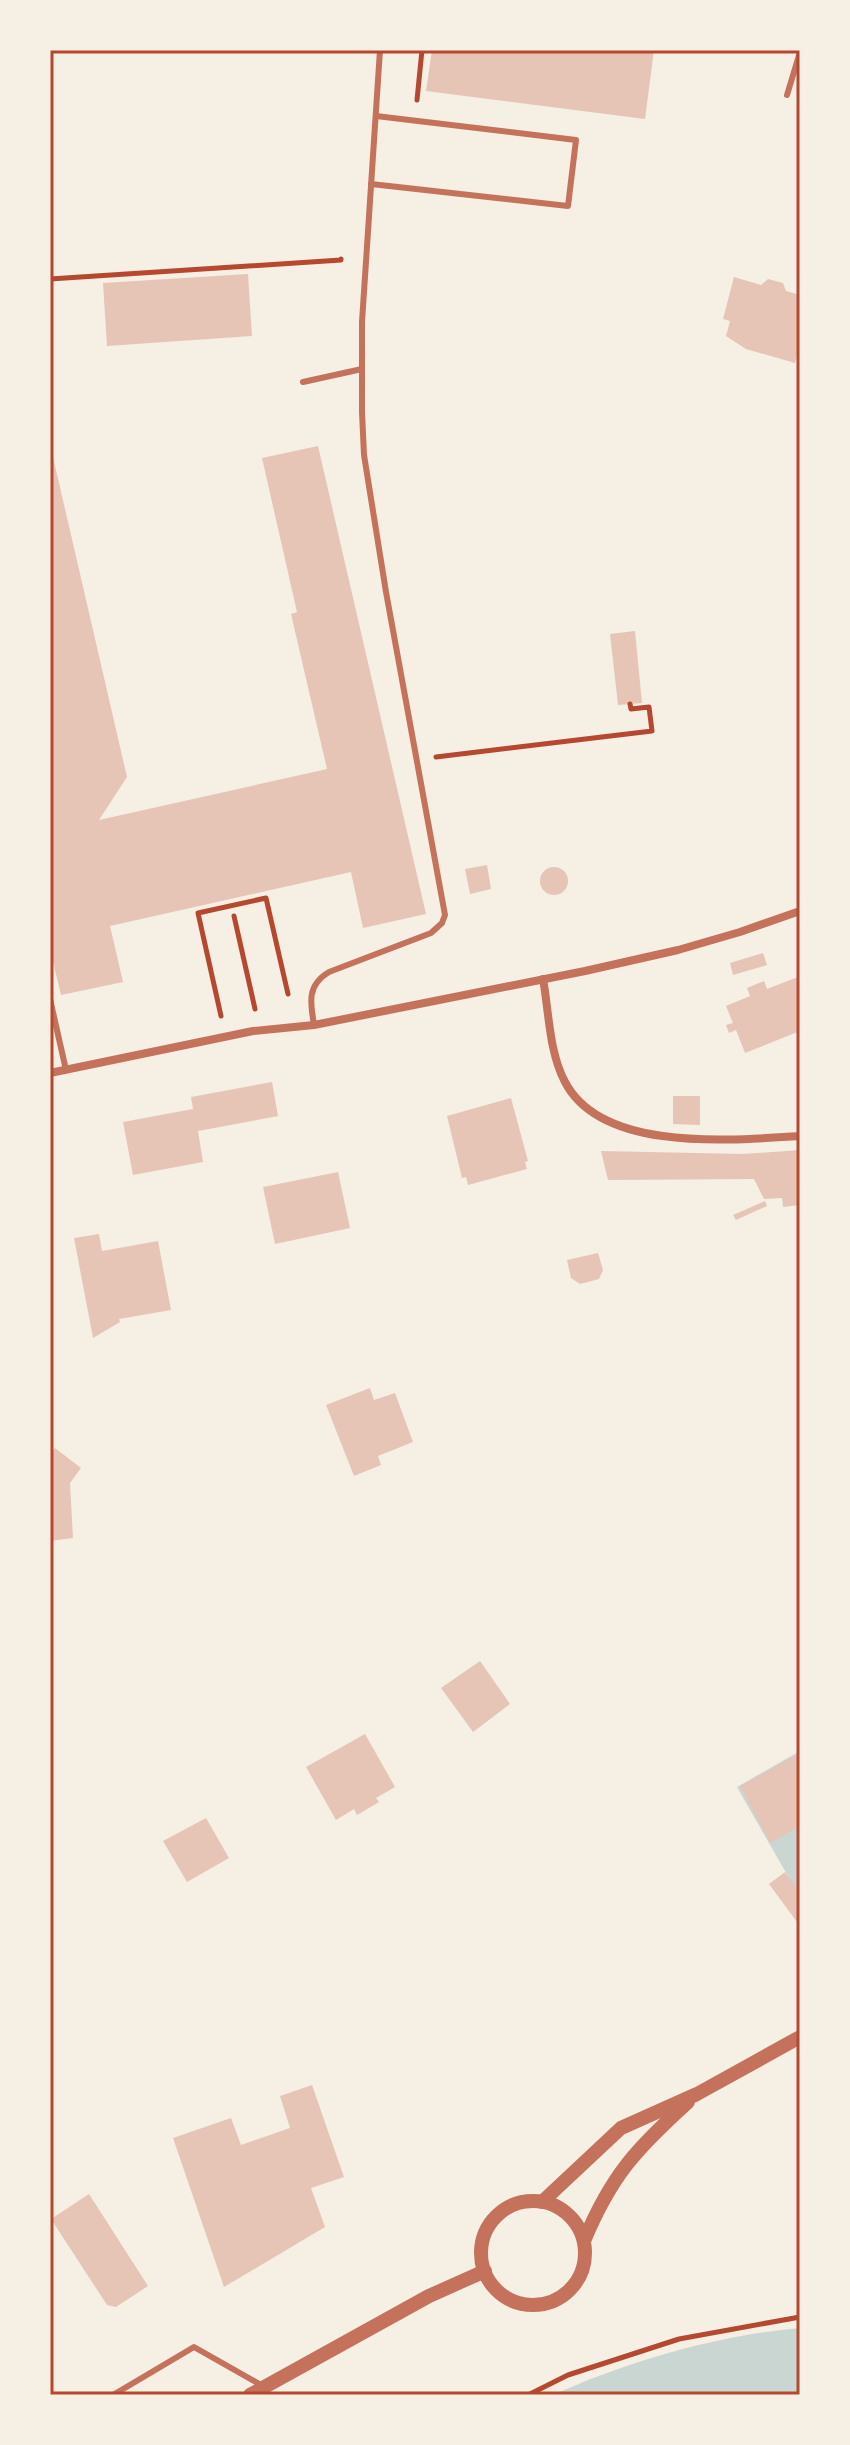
<svg xmlns="http://www.w3.org/2000/svg" width="850" height="2445" viewBox="0 0 850 2445" font-family="'Titillium Web',sans-serif">
  <style>
    .water { fill: #c9d6d2 }
    .building { fill: #e6c5b7 }
    .lines { fill: none; stroke-linecap: round; stroke-linejoin: round }
    .path { stroke: #b5482f; stroke-width: 5 }
    .service { stroke: #c5725c; stroke-width: 6 }
    .minor { stroke: #c5725c; stroke-width: 8 }
    .tertiary { stroke: #c5725c; stroke-width: 14 }
    .neatline { fill: none; stroke: #b5482f; stroke-width: 3 }
  </style>
  <rect width="100%" height="100%" fill="#f6efe4"/>
  <!-- water -->
  <g class="water">
    <path d="M 800,1751 L 800,1897 L 737,1787 Z"/>
    <path d="M 800,2328 L 800,2395 L 553,2395 C 628,2361 718,2335 800,2328 Z"/>
  </g>
  <!-- building -->
  <g class="building">
    <path d="M 432,50 L 654,50 L 645,119 L 426,91 Z"/>
    <path d="M 248,274 L 252,336 L 107,346 L 103,283 Z"/>
    <path d="M 734,277 L 761,285 L 768,279 L 783,283 L 786,291 L 800,295 L 800,346 L 795,363 L 746,349 L 726,336 L 730,321 L 723,319 Z"/>
    <path d="M 50,444 L 127,777 L 99,820 L 327,769 L 291,614 L 297,612 L 262,458 L 318,446 L 426,914 L 363,928 L 351,872 L 110,926 L 123,982 L 61,995 L 50,949 Z"/>
    <path d="M 635,631 L 642,703 L 618,705 L 610,634 Z"/>
    <path d="M 487,865 L 491,889 L 470,894 L 465,869 Z"/>
    <circle cx="554" cy="881" r="14"/>
    <path d="M 763,953 L 767,965 L 733,975 L 730,963 Z"/>
    <path d="M 798,977 L 800,983 L 800,1031 L 745,1053 L 736,1030 L 729,1033 L 726,1025 L 733,1023 L 726,1006 L 750,996 L 747,988 L 764,981 L 767,989 Z"/>
    <path d="M 272,1082 L 278,1116 L 198,1131 L 203,1162 L 133,1175 L 123,1122 L 193,1109 L 191,1097 Z"/>
    <path d="M 673,1096 L 700,1096 L 700,1125 L 673,1124 Z"/>
    <path d="M 511,1098 L 528,1161 L 525,1162 L 527,1169 L 468,1185 L 466,1177 L 462,1178 L 447,1116 Z"/>
    <path d="M 800,1150 L 800,1205 L 783,1207 L 782,1198 L 764,1199 L 754,1179 L 608,1180 L 601,1151 L 743,1154 Z"/>
    <path d="M 338,1172 L 350,1228 L 275,1244 L 263,1187 Z"/>
    <path d="M 765,1201 L 767,1206 L 736,1220 L 733,1215 Z"/>
    <path d="M 99,1234 L 102,1251 L 158,1241 L 171,1310 L 119,1319 L 120,1322 L 93,1338 L 74,1238 Z"/>
    <path d="M 598,1253 L 603,1270 L 599,1279 L 580,1284 L 571,1278 L 567,1260 Z"/>
    <path d="M 370,1388 L 374,1400 L 395,1393 L 413,1442 L 378,1456 L 381,1465 L 354,1476 L 326,1405 Z"/>
    <path d="M 55,1448 L 81,1468 L 70,1483 L 73,1538 L 50,1541 L 50,1454 Z"/>
    <path d="M 480,1661 L 510,1704 L 473,1732 L 441,1688 Z"/>
    <path d="M 365,1734 L 395,1787 L 376,1798 L 379,1802 L 357,1815 L 354,1809 L 336,1820 L 306,1767 Z"/>
    <path d="M 800,1753 L 800,1826 L 770,1843 L 740,1786 Z"/>
    <path d="M 206,1818 L 229,1858 L 187,1882 L 163,1841 Z"/>
    <path d="M 785,1872 L 800,1893 L 800,1926 L 769,1884 Z"/>
    <path d="M 312,2085 L 344,2177 L 311,2188 L 325,2227 L 224,2287 L 173,2138 L 231,2118 L 241,2145 L 290,2128 L 280,2096 Z"/>
    <path d="M 89,2194 L 148,2286 L 116,2307 L 107,2305 L 51,2219 Z"/>
  </g>
  <g class="lines">
    <!-- path -->
    <g class="path">
      <path d="M 417,100 L 422,50"/>
      <path d="M 50,279 L 341,260 L 341,259"/>
      <path d="M 436,757 L 652,731 L 649,707 L 631,709 L 630,704"/>
      <path d="M 234,916 L 255,1009"/>
      <path d="M 221,1016 L 198,913 L 266,898 L 288,994"/>
      <path d="M 528,2395 L 568,2375 L 679,2339 L 800,2317"/>
    </g>
    <!-- service -->
    <g class="service">
      <path d="M 787,95 L 800,52"/>
      <path d="M 371,184 L 568,206 L 576,140 L 376,116"/>
      <path d="M 303,382 L 362,369"/>
      <path d="M 50,999 L 66,1070"/>
      <path d="M 314,1025 C 310,1002 307,985 329,972 L 431,933 L 442,923 L 445,915 L 386,592 L 364,455 L 362,412 L 362,322 L 380,50"/>
      <path d="M 113,2395 L 194,2347 L 261,2385"/>
    </g>
    <!-- minor -->
    <g class="minor">
      <path d="M 543,979 C 549,1012 549,1052 565,1082 C 602,1153 732,1140 800,1136"/>
      <path d="M 50,1073 L 253,1031 L 314,1025 L 585,971 L 678,950 L 740,932 L 800,911"/>
    </g>
    <!-- tertiary -->
    <g class="tertiary">
      <circle cx="533" cy="2253" r="52"/>
      <path d="M 542,2202 L 621,2128 L 697,2094 L 800,2037"/>
      <path d="M 584,2241 C 611,2176 636,2149 688,2102"/>
      <path d="M 250,2395 L 429,2296 L 485,2271"/>
    </g>
  </g>
  <!-- border -->
  <rect width="850" height="2445" fill="none" stroke="#f6efe4" stroke-width="104"/>
  <rect x="52" y="52" width="746" height="2341" class="neatline"/>
</svg>
